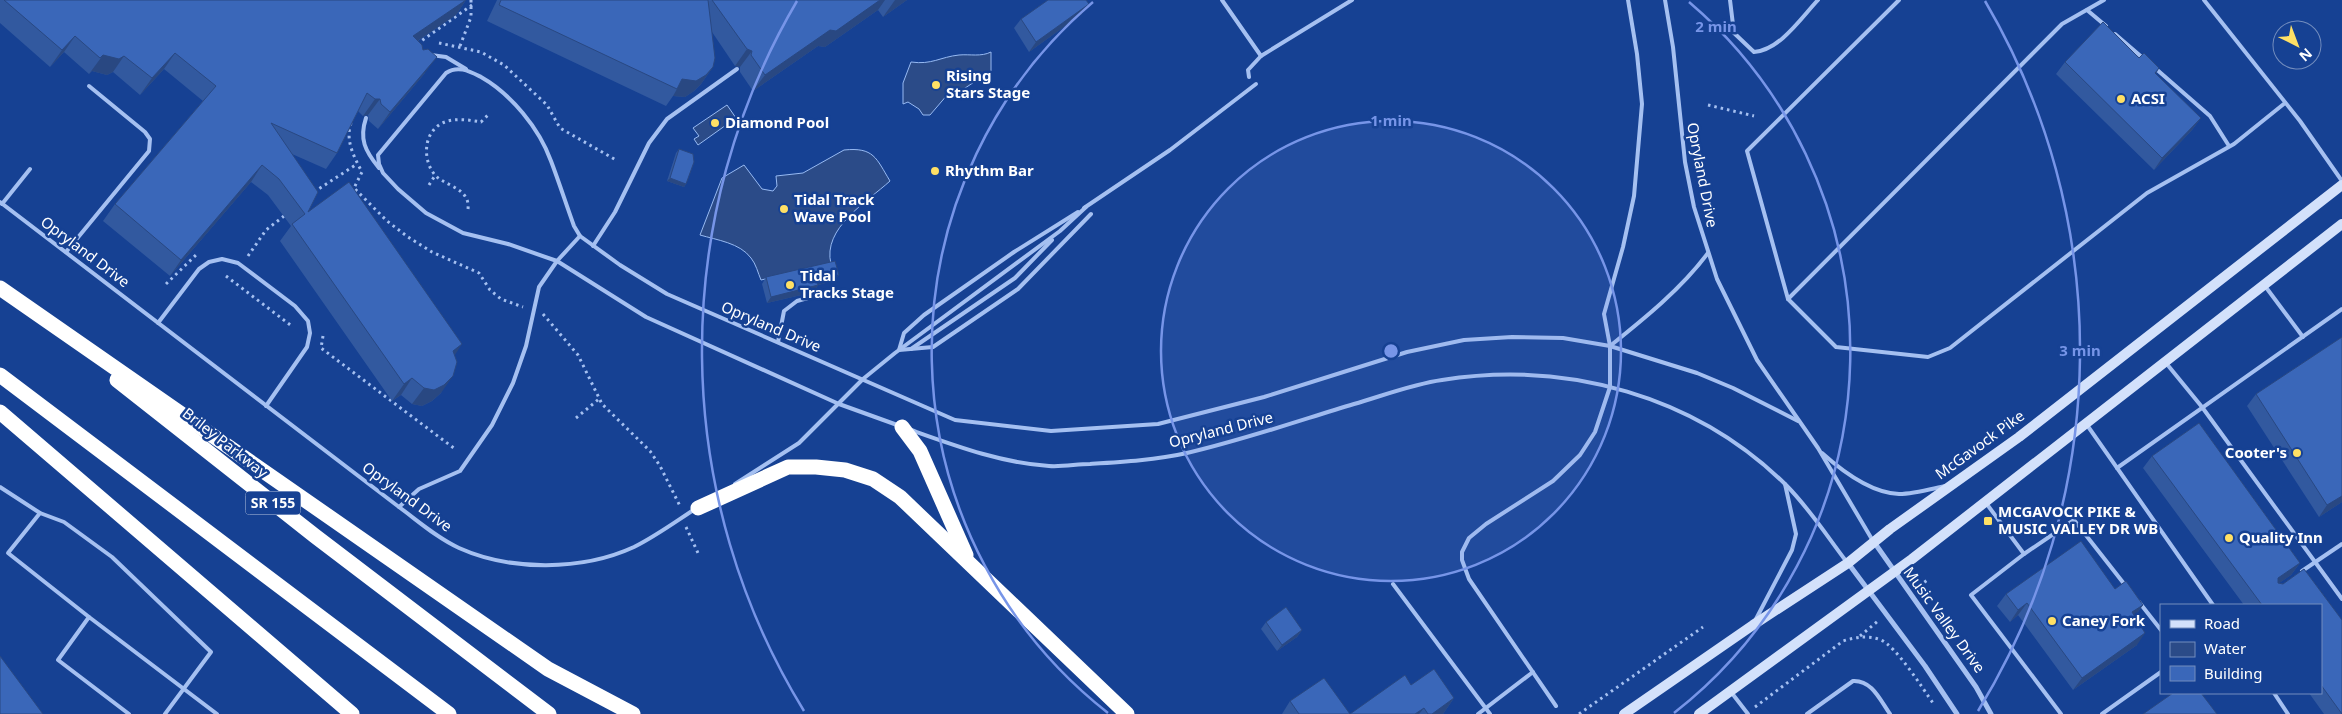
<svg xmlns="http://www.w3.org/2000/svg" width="2342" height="714" viewBox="0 0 2342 714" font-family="'Noto Sans',sans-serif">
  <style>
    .water { fill: #2b4b88; stroke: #97baf3 }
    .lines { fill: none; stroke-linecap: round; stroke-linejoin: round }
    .path { stroke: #a5c0f1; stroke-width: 3; stroke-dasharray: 2.5 4; stroke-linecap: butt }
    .lane { stroke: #a5c0f1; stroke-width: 4 }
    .street { stroke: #a5c0f1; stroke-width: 5 }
    .secondary { stroke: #d3e1fb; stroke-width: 10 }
    .highway { stroke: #fff; stroke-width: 15 }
    .wall { fill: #32599f }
    .shaded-wall { fill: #294882 }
    .building { fill: #3a67b9; stroke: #294882 }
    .ring { fill: none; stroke: #7795e8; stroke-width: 2.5 }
    .poi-dot { fill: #ffe065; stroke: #164193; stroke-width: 2 }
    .labels { text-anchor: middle; stroke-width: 5; stroke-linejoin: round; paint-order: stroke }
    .shield { fill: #164193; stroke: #b9c6df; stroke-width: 1 }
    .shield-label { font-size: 14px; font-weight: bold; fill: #fff }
    .poi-label { font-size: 15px; font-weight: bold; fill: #fff; stroke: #164193; text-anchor: start }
    .street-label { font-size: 15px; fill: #fff; stroke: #164193 }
    .centre { fill: #7795e8; stroke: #164193; stroke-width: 2.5 }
    .ring-label { font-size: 15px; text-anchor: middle; font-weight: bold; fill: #7795e8; stroke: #164193; stroke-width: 5; stroke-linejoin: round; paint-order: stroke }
  </style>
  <rect width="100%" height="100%" fill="#164193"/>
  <!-- water -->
  <g class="water">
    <path d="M 991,52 L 991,71 L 959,92 L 954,87 L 930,115 L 923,115 L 919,109 L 908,102 L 903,104 L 903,83 L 911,62 C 932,65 940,57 959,55 C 970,54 981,57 991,52 Z"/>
    <path d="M 727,105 L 736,118 L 698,145 L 694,139 L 699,136 L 693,128 Z"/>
    <path d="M 844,150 C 874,147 876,158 890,181 C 867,202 822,228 831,264 L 761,280 C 758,273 756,264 751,258 C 740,243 717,240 700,235 L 722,178 L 744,165 L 762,189 L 773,191 L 777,186 L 776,176 L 803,173 Z"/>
  </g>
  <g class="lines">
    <!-- path -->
    <g class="path">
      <path d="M 439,43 L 481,52 L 504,65 L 547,105 L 560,128 L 616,160"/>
      <path d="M 417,44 L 472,5"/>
      <path d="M 460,46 L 471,17 L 471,0"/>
      <path d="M 1708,105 L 1754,116"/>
      <path d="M 351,123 C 345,140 354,157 362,172 L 354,188 L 387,221 L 408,237 L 432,252 L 479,273 L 490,290 L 501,299 L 523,307"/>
      <path d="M 429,185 L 436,174"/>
      <path d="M 314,192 L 357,164"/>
      <path d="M 468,209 C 470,192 453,187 441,180 C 426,171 422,146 432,132 C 443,116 464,119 481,122 L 489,114"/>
      <path d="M 248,256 L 266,230 L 284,216"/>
      <path d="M 226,276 L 293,327"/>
      <path d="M 166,284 L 196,255"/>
      <path d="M 543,314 L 578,355 L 602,404 L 650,451 L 660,466 L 680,506"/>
      <path d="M 323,336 L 321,348 L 455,449"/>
      <path d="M 576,418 L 599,399"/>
      <path d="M 686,527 L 698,553"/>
      <path d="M 1919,586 L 1929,579"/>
      <path d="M 1860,636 L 1878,621"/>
      <path d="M 1755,707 L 1843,641 C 1856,637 1869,635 1881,640 C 1896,646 1923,689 1933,703"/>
      <path d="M 1579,714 L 1703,627"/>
    </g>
    <!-- lane -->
    <g class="lane">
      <path d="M 1222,0 L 1261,56"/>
      <path d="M 1665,0 L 1673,47 L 1685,162 L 1694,207 L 1717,279 L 1757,360 L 1818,448 L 1873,541"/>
      <path d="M 1730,0 L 1734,33 L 1754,52 C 1780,50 1801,18 1818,0"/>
      <path d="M 2104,0 L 2062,24 L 1788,299 L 1836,347 L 1928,357 L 1950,348 L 2147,193 L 2234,144 L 2285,103"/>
      <path d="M 2204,0 L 2300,121 L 2342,181"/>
      <path d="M 2087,10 L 2106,26"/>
      <path d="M 2115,34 L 2144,59"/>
      <path d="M 431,55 L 446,57 L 466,69"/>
      <path d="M 2155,68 L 2210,116 L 2229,146"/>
      <path d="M 1249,77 L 1248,70 L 1261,56 L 1352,0"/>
      <path d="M 366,118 C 359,139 365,151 379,168"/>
      <path d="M 0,202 L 399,507 C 418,521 437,538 459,548 C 510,571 582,571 634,547 C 656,536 675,522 695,509"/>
      <path d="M 2,204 L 30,169"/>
      <path d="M 1084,208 L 1170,150 L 1256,84"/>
      <path d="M 1078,212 L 1014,252 L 924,315 L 904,333 L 899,350 L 933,347 L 1018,289 L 1091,214"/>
      <path d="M 593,246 L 615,212 L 649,143 L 667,119 L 737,69"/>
      <path d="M 66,252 L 149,151 L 150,139 L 145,132 L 89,86"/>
      <path d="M 2265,286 L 2303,337"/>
      <path d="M 1788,299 L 1747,151 L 1899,0"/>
      <path d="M 158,323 L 199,269 L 209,262 L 222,259 L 238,263 L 295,306 L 308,321 L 310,333 L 307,347 L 266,406"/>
      <path d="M 778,342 L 784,311 L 797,301 L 833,291"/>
      <path d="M 1610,346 C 1645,318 1681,289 1708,253"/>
      <path d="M 911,349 L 1015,278 L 1052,240"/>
      <path d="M 2166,363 L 2202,407 L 2342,599"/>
      <path d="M 2087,425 L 2213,605"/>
      <path d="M 900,426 L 839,404 L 646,317 L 557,261 L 508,244 L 463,233 L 426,213 L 398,189 L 383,173 L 379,164 L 378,155 L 446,73 C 458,65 469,71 481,77 C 511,94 539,128 551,161 C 559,182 566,204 574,226 L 580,236 L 620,265 L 667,294 L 955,420 L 1051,431 L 1158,424 L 1264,397 L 1407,352 L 1464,340 L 1512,337 L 1563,338 L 1610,346 L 1697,373 L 1733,388 L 1798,421"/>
      <path d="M 911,430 C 956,446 1002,463 1049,466 C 1063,467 1077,464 1090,464 C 1122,462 1156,460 1187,453 C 1243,440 1298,421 1354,404 C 1382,396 1413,384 1442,380 C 1567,360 1696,396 1786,485 C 1809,508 1827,536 1846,561"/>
      <path d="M 1822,453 C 1842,471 1871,493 1899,494 C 1914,494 1931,489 1945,486"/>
      <path d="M 2117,468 L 2342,309"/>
      <path d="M 735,484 L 799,443 L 863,379 L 895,353 L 1060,231 L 1086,207"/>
      <path d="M 0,487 L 40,513 L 64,522 L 112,557 L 211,652 L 165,714"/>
      <path d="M 1986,503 L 2024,554 L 2074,520 L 2125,585"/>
      <path d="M 399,507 L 419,489 L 460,471 L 492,425 L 513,383 L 526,346 L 539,287 L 557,261 L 580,236"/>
      <path d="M 40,513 L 8,553 L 89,617"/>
      <path d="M 2024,554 L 1971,595 L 2061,714"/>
      <path d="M 2302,571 L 2342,544"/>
      <path d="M 1393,584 L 1490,714"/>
      <path d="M 2139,602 L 2161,630"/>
      <path d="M 1756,619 L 1792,550 L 1796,534 L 1785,484"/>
      <path d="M 1731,692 L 1748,714"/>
      <path d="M 2274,693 L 2288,714"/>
      <path d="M 1556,706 L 1469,579 L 1462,560 L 1462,552 L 1469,538 L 1486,524 L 1553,481 L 1580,455 L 1595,432 L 1610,387 L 1610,346 L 1604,314 L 1623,247 L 1634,196 L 1642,104 L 1637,54 L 1628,0"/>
      <path d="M 129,714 L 58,660 L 89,617 L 217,714"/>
      <path d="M 1478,714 L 1533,672"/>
      <path d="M 1807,714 L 1853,681 C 1872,680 1880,700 1890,714"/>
      <path d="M 2102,714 L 2161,672"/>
    </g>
    <!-- street -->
    <g class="street">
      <path d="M 1874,542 L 1976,687 L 1991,714"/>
      <path d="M 1848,563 L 1925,666 L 1957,714"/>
    </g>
    <!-- secondary -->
    <g class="secondary">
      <path d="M 1624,714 L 1753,625 L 1848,563 L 1890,529 L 2019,437 L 2342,185"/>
      <path d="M 1699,714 L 1912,559 L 2342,224"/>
    </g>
    <!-- highway -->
    <g class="highway">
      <path d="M 0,288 L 548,669 L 633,714"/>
      <path d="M 0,375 L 449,714"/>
      <path d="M 117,380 L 315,536 L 549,714"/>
      <path d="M 0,412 L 352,714"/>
      <path d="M 902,427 L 920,451 L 966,555"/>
      <path d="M 698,508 L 788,467 L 816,467 L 845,470 L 873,479 L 900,497 L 1127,714"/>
    </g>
  </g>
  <!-- wall -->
  <g class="wall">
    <path d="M 0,0 L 466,0 L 456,15 L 418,41 L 425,73 L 378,129 L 369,121 L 368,115 L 363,116 L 358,111 L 337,153 L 326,169 L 292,154 L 308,212 L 455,355 L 441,393 L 432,401 L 422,406 L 412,404 L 401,395 L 392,401 L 280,241 L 291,226 L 268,195 L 251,182 L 170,276 L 103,221 L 115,204 L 203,101 L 164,69 L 140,95 L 113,72 L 107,75 L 92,71 L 89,74 L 64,52 L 50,67 L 0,23 Z"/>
    <path d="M 497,0 L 907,0 L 883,17 L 878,10 L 825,47 L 818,46 L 753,91 L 740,72 L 740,67 L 735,66 L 712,32 L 713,67 L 701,84 L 694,91 L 685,97 L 673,96 L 666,106 L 487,21 Z"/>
    <path d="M 1082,14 L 1029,52 L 1014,28 L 1021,19 Z"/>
    <path d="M 2139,58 L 2159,68 L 2156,74 L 2201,118 L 2192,130 L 2154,170 L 2056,74 L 2065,62 Z"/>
    <path d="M 679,149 L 686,184 L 684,187 L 667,181 L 676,153 Z"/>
    <path d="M 839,275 L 834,281 L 818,285 L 814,292 L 767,303 L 762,284 L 766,277 Z"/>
    <path d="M 2256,394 L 2342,502 L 2319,517 L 2247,406 Z"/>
    <path d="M 2199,423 L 2300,563 L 2291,575 L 2279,583 L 2283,584 L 2304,569 L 2342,620 L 2342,714 L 2324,714 L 2309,693 L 2321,693 L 2321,605 L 2244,605 L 2143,468 L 2152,456 Z"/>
    <path d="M 2115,589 L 2143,605 L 2135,616 L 2137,645 L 2073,690 L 2018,615 L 2010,622 L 1997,606 L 2006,594 Z"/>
    <path d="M 1266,622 L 1302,630 L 1297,637 L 1277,651 L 1261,629 Z"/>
    <path d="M 1411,685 L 1454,698 L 1443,714 L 1282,714 L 1290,701 L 1350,714 Z"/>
  </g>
  <!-- shaded-wall -->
  <g class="shaded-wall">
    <path d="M 466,0 L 456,15 L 401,52 L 413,36 Z"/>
    <path d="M 880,0 L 885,0 L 878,10 L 825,47 L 818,46 L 753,91 L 765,75 L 830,30 Z"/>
    <path d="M 895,0 L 907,0 L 883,17 Z"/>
    <path d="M 1089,4 L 1082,14 L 1029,52 L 1036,42 Z"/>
    <path d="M 75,36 L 64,52 L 50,67 L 62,50 Z"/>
    <path d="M 747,49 L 752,51 L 740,67 L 735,66 Z"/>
    <path d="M 175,53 L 164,69 L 140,95 L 152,78 Z"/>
    <path d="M 103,55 L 124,56 L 113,72 L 107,75 L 92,71 L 89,74 Z"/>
    <path d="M 437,57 L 425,73 L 378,129 L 390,112 Z"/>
    <path d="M 713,67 L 701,84 L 694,91 L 685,97 L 673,96 L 677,89 L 682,79 Z"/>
    <path d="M 375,99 L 380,99 L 368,115 L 363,116 Z"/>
    <path d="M 2201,118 L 2192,130 L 2154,170 L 2162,158 Z"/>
    <path d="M 262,165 L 251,182 L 170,276 L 181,260 Z"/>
    <path d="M 670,178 L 686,184 L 684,187 L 667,181 Z"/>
    <path d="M 839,275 L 834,281 L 818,285 L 814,292 L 767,303 L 771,297 L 817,280 Z"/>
    <path d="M 462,344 L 451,361 L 453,351 Z"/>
    <path d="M 453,376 L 441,393 L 432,401 L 422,406 L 412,404 L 424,388 Z"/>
    <path d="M 412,378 L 401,395 L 392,401 L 404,384 Z"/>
    <path d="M 2342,496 L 2342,502 L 2319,517 L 2327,505 Z"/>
    <path d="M 2300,563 L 2291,575 L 2269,590 L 2278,578 Z"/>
    <path d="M 2027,603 L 2018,615 L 2010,622 L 2018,610 Z"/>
    <path d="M 2143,605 L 2134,617 L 2132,612 Z"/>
    <path d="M 1302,630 L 1297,637 L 1277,651 L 1282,645 Z"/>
    <path d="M 2145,633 L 2137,645 L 2073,690 L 2082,678 Z"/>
    <path d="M 1454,698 L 1443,714 L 1432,714 Z"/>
    <path d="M 1424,708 L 1419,714 L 1415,714 Z"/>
  </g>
  <!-- building -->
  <g class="building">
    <path d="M 4,0 L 466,0 L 413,36 L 422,45 L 423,50 L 428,49 L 437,57 L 390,112 L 381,104 L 380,99 L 375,99 L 367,93 L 337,153 L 271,123 L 318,192 L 308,212 L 349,182 L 462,344 L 453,351 L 457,362 L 453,376 L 444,385 L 434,390 L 424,388 L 412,378 L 404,384 L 292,224 L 305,214 L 279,179 L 262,165 L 181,260 L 115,204 L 216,86 L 175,53 L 152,78 L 124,56 L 119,59 L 103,55 L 100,58 L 75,36 L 62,50 Z"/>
    <path d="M 501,0 L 708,0 L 715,58 L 713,67 L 706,75 L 696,81 L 682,79 L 677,89 L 499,5 Z"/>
    <path d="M 712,0 L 880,0 L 836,31 L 830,30 L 765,75 L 751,55 L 752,51 L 747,49 Z"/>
    <path d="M 1048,0 L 1086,0 L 1089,4 L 1036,42 L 1021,19 Z"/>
    <path d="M 2103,22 L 2139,58 L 2144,53 L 2159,68 L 2155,73 L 2201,118 L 2162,158 L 2065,62 Z"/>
    <path d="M 679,149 L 693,154 L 694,162 L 686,184 L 670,178 Z"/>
    <path d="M 835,261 L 839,275 L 817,280 L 818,285 L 771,297 L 766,277 Z"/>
    <path d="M 2342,337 L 2342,496 L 2327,505 L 2256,394 Z"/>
    <path d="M 2199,423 L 2300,563 L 2278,578 L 2278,583 L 2283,584 L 2304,569 L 2342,620 L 2342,714 L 2321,685 L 2321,605 L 2262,605 L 2152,456 Z"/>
    <path d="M 2081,541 L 2115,589 L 2126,581 L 2143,605 L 2132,612 L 2145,633 L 2082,678 L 2027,603 L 2018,610 L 2006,594 Z"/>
    <path d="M 1286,607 L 1302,630 L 1282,645 L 1266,622 Z"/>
    <path d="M 0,656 L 43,714 L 0,714 Z"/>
    <path d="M 1434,669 L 1454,698 L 1432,714 L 1428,714 L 1424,708 L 1415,714 L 1299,714 L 1290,701 L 1324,678 L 1350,714 L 1405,675 L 1411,685 Z"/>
    <path d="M 2173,693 L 2201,693 L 2217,714 L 2143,714 Z"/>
  </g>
  <!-- distance rings -->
  <circle cx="1391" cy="351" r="230" fill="#7795e8" fill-opacity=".12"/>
  <g class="ring">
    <circle cx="1391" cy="351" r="230"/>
    <path d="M1108 713A459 459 0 0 1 1093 2M1689 2A459 459 0 0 1 1674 713"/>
    <path d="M804 711A689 689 0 0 1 797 1M1985 1A689 689 0 0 1 1978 711"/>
  </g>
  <!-- markers -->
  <g class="poi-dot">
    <circle cx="936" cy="85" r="5"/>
    <circle cx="2121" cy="99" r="5"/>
    <circle cx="715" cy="123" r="5"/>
    <circle cx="935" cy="171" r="5"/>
    <circle cx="784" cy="209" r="5"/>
    <circle cx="790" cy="285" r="5"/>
    <circle cx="2297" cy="453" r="5"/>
    <rect x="1983" y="516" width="10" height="10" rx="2.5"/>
    <circle cx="2229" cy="538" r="5"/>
    <circle cx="2052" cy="621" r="5"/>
  </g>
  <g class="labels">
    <!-- shield labels -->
    <rect class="shield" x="245.5" y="491.5" width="55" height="23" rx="4"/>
    <g class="shield-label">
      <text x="273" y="508">SR 155</text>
    </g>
    <!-- poi labels -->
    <g class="poi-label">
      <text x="946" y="81">Rising<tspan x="946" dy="17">Stars Stage</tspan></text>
      <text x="2131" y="104">ACSI</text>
      <text x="725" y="128">Diamond Pool</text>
      <text x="945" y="176">Rhythm Bar</text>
      <text x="794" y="205">Tidal Track<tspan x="794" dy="17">Wave Pool</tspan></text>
      <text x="800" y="281">Tidal<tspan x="800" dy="17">Tracks Stage</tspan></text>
      <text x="2287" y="458" text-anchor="end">Cooter's</text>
      <text x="1998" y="517">MCGAVOCK PIKE &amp;<tspan x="1998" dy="17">MUSIC VALLEY DR WB</tspan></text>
      <text x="2239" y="543">Quality Inn</text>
      <text x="2062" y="626">Caney Fork</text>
    </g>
    <!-- street labels -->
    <g class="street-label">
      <text transform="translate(1702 175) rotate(79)" y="5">Opryland Drive</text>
      <text transform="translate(85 252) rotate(37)" y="5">Opryland Drive</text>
      <text transform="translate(771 327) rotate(23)" y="5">Opryland Drive</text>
      <text transform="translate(1221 430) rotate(-14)" y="5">Opryland Drive</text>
      <text transform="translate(225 443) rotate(38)" y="5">Briley Parkway</text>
      <text transform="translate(1980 445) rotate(-36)" y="5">McGavock Pike</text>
      <text transform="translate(407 497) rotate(36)" y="5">Opryland Drive</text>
      <text transform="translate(1944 620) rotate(54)" y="5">Music Valley Drive</text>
    </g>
  </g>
  <circle cx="1391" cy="351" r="8" class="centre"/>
  <g class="ring-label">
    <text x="1716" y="32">2 min</text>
    <text x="1391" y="126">1 min</text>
    <text x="2080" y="356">3 min</text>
  </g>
  <!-- legend -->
  <rect x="2160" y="604" width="162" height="90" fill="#164193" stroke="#738dbe"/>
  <rect x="2170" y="620" width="25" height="8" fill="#d3e1fb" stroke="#738dbe"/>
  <text x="2204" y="629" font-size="15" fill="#ffffff">Road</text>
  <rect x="2170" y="642" width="25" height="15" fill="#2b4b88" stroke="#738dbe"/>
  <text x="2204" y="654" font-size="15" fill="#ffffff">Water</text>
  <rect x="2170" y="666" width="25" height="15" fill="#3a67b9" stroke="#738dbe"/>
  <text x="2204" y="679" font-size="15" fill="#ffffff">Building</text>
  <!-- north arrow -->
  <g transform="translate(2297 45) rotate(138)"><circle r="24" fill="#164193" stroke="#738dbe"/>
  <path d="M0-4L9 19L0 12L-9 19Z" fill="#ffe065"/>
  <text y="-8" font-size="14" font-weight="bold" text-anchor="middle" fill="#ffffff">N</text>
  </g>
</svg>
